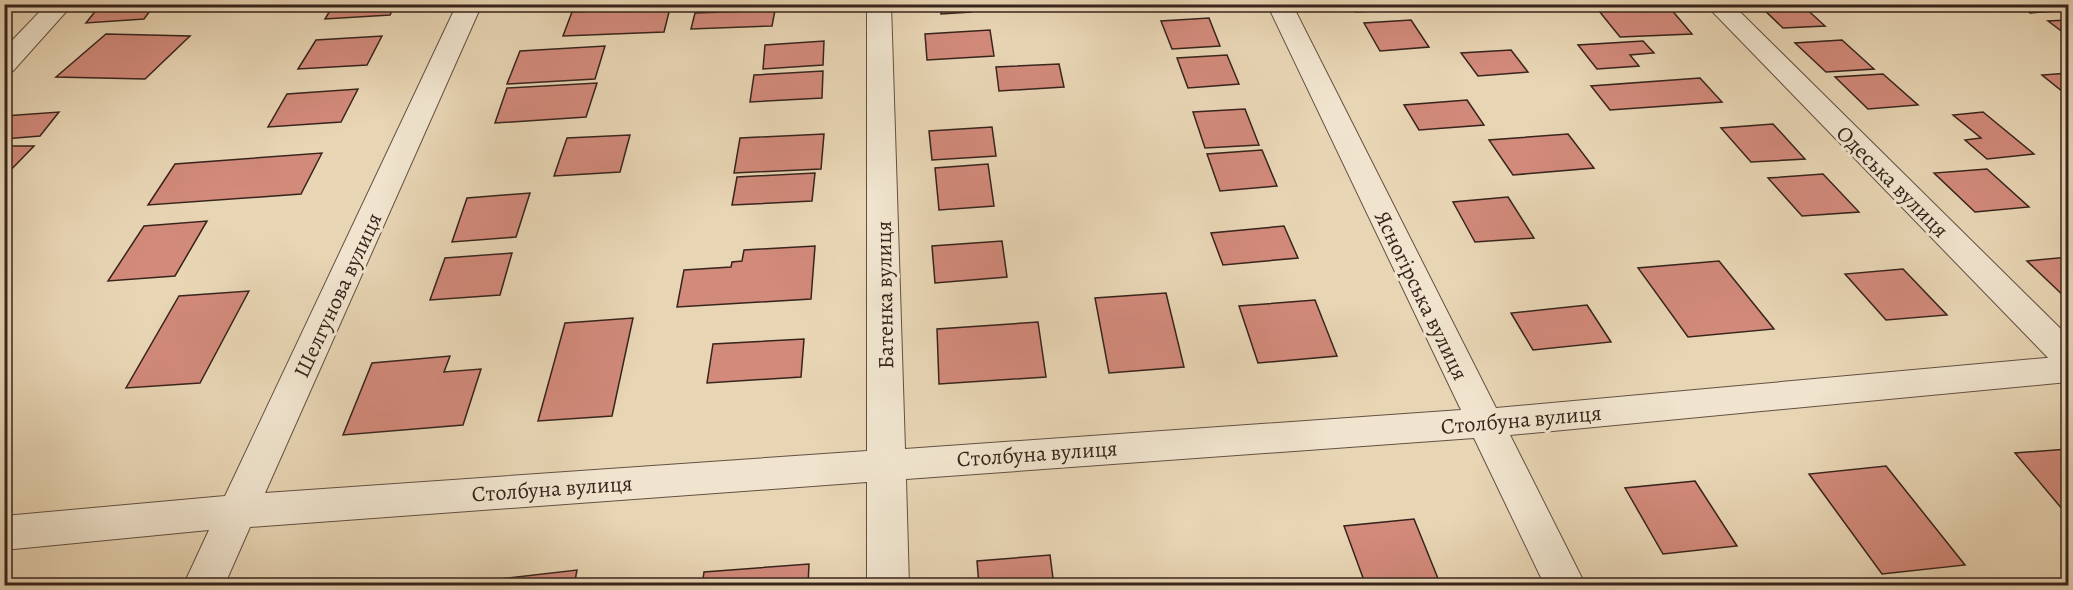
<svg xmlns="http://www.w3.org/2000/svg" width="2073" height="590" viewBox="0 0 2073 590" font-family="Alegreya,serif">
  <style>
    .building { fill: #d28a7b; stroke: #37241c; stroke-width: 1.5 }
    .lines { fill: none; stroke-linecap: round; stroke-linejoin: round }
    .minor-casing { stroke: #635042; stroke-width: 2 }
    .tertiary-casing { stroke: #635042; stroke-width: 2 }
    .minor { fill: #f0e4ce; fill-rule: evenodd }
    .tertiary { fill: #f0e4ce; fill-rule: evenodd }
    .labels { text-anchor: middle; stroke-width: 6; stroke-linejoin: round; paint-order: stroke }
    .street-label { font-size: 22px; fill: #37241c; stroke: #f0e4ce }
  </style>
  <rect width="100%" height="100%" fill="#e8d5b4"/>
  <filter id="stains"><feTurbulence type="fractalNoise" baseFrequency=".00333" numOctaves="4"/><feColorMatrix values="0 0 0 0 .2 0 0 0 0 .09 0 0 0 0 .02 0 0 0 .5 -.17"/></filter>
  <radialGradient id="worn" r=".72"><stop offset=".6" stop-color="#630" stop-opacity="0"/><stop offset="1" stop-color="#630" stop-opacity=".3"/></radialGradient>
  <!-- building -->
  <g class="building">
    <path d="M 101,4 L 155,4 L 144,19 L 86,23 Z"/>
    <path d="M 334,4 L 395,4 L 390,15 L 325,19 Z"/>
    <path d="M 920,4 L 971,4 L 971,12 L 941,14 L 941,9 L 920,10 Z"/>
    <path d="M 1351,4 L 1400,4 L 1402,9 L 1356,12 Z"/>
    <path d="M 1758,4 L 1801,4 L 1825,26 L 1783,28 Z"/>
    <path d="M 2019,4 L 2067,4 L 2068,10 L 2030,13 Z"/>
    <path d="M 670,8 L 664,32 L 563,36 L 572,12 Z"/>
    <path d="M 1670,8 L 1692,34 L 1620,37 L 1599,11 Z"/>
    <path d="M 775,10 L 772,26 L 691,29 L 695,13 Z"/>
    <path d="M 1209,18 L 1220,46 L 1172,49 L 1161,21 Z"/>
    <path d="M 1411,20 L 1429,47 L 1380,51 L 1364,23 Z"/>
    <path d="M 2068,20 L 2068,36 L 2048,21 Z"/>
    <path d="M 990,30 L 994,56 L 927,60 L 925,34 Z"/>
    <path d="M 106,34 L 190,36 L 145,79 L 56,77 Z"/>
    <path d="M 382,36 L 367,65 L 298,69 L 316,40 Z"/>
    <path d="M 1842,40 L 1874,69 L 1826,72 L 1795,43 Z"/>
    <path d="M 824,41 L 823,65 L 763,69 L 765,45 Z"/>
    <path d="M 1643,41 L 1654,53 L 1630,55 L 1639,66 L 1597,69 L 1578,45 Z"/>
    <path d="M 605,46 L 595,79 L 507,84 L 520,51 Z"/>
    <path d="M 1511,50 L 1528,72 L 1478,76 L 1461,53 Z"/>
    <path d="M 1227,55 L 1239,84 L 1188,88 L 1177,58 Z"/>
    <path d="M 1059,64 L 1064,87 L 999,91 L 996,67 Z"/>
    <path d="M 823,71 L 822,98 L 750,102 L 754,75 Z"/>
    <path d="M 2068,73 L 2068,96 L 2042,75 Z"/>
    <path d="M 1883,74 L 1918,105 L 1868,109 L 1835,77 Z"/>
    <path d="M 1700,78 L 1722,102 L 1610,110 L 1591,86 Z"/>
    <path d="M 597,83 L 586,117 L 495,123 L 507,88 Z"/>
    <path d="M 358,89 L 341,122 L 268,127 L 287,94 Z"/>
    <path d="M 1467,100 L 1484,125 L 1419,130 L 1404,105 Z"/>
    <path d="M 1245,109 L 1259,145 L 1205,148 L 1193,112 Z"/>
    <path d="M 59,112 L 40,136 L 4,139 L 4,116 Z"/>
    <path d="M 1983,112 L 2034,154 L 1987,159 L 1965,140 L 1981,138 L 1953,115 Z"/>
    <path d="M 1773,124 L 1805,159 L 1751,162 L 1721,128 Z"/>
    <path d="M 992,127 L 996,156 L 932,160 L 929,131 Z"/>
    <path d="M 824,134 L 821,169 L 734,173 L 740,138 Z"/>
    <path d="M 1568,134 L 1594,168 L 1513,175 L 1489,140 Z"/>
    <path d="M 630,135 L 620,172 L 554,176 L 567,138 Z"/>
    <path d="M 4,146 L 34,146 L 4,177 Z"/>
    <path d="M 1262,150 L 1277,186 L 1220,191 L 1207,154 Z"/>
    <path d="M 322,153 L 301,194 L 148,205 L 175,164 Z"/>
    <path d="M 988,164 L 994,206 L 939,210 L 935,168 Z"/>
    <path d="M 1987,169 L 2029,207 L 1975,212 L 1934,173 Z"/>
    <path d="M 815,173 L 812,201 L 732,205 L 737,177 Z"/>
    <path d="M 1823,174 L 1859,212 L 1802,216 L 1768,178 Z"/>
    <path d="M 530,193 L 516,237 L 452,242 L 467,198 Z"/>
    <path d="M 1508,197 L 1534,238 L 1475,242 L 1453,202 Z"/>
    <path d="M 207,221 L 175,276 L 108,281 L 144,226 Z"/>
    <path d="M 1284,226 L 1298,258 L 1223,265 L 1211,233 Z"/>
    <path d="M 1002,241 L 1007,277 L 935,283 L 932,246 Z"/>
    <path d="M 815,246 L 811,299 L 677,307 L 684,270 L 731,267 L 732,262 L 742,261 L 744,250 Z"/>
    <path d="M 512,253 L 500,295 L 430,300 L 445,258 Z"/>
    <path d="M 2068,257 L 2068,300 L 2027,261 Z"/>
    <path d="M 1719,261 L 1774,329 L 1688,337 L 1638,268 Z"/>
    <path d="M 1903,269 L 1947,315 L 1886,320 L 1845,274 Z"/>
    <path d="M 249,291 L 200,383 L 126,388 L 179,296 Z"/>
    <path d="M 1166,293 L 1184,367 L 1109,373 L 1095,298 Z"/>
    <path d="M 1315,300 L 1337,356 L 1258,363 L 1239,306 Z"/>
    <path d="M 1587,305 L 1611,342 L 1533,350 L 1511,313 Z"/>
    <path d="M 633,318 L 612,416 L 538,421 L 565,323 Z"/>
    <path d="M 1038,322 L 1046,377 L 939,384 L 937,329 Z"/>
    <path d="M 804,339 L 801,377 L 707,383 L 713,344 Z"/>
    <path d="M 450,356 L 444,372 L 481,369 L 463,425 L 343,435 L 372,363 Z"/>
    <path d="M 2068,449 L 2068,516 L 2015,453 Z"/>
    <path d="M 1886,466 L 1965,565 L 1882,574 L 1809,474 Z"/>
    <path d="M 1695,481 L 1737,546 L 1663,554 L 1625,488 Z"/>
    <path d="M 1414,519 L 1441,586 L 1366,586 L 1344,526 Z"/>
    <path d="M 1050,555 L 1054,586 L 979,586 L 977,561 Z"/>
    <path d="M 809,564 L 808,586 L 702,586 L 704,572 Z"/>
    <path d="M 577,570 L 574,586 L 480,586 L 481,581 Z"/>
  </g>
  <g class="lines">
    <defs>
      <g id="minor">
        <path d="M 47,4 L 73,4 L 13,71 L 4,73 L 4,49 Z"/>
        <path d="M 457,4 L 482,4 L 265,493 L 867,451 L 867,4 L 891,4 L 905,449 L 1461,410 L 1267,4 L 1292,4 L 1496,408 L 2068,356 L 2068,382 L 1510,435 L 1586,586 L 1545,586 L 1474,438 L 906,479 L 909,586 L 867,586 L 867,482 L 250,527 L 224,586 L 183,586 L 209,530 L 4,550 L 4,516 L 225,496 Z"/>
      </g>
      <path id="tertiary" d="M 1705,4 L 1732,4 L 2068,336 L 2068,370 L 2056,366 Z"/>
    </defs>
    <!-- minor casing -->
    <use href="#minor" class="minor-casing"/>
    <!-- tertiary casing -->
    <use href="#tertiary" class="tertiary-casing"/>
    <!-- minor -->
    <use href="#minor" class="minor"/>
    <!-- tertiary -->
    <use href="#tertiary" class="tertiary"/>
  </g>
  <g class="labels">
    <!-- street labels -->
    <g class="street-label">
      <text transform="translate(1893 181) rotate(45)" y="8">Одеська вулиця</text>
      <text transform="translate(337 295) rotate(-65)" y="8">Шелгунова вулиця</text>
      <text transform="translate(884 295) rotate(-91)" y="8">Батенка вулиця</text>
      <text transform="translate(1422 295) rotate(64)" y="8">Ясногірська вулиця</text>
      <text transform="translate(1521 419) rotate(-5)" y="8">Столбуна вулиця</text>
      <text transform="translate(1037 453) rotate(-4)" y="8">Столбуна вулиця</text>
      <text transform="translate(552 488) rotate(-4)" y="8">Столбуна вулиця</text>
    </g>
  </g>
  <!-- margin -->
  <rect width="2073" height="590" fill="none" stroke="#e8d5b4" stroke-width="24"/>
  <rect x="6" y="6" width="2061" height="578" fill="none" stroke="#37241c" stroke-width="3"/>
  <rect x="12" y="12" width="2049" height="566" fill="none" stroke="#37241c" stroke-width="1.5"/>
  <rect width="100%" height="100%" filter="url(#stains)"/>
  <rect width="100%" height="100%" fill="url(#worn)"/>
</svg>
